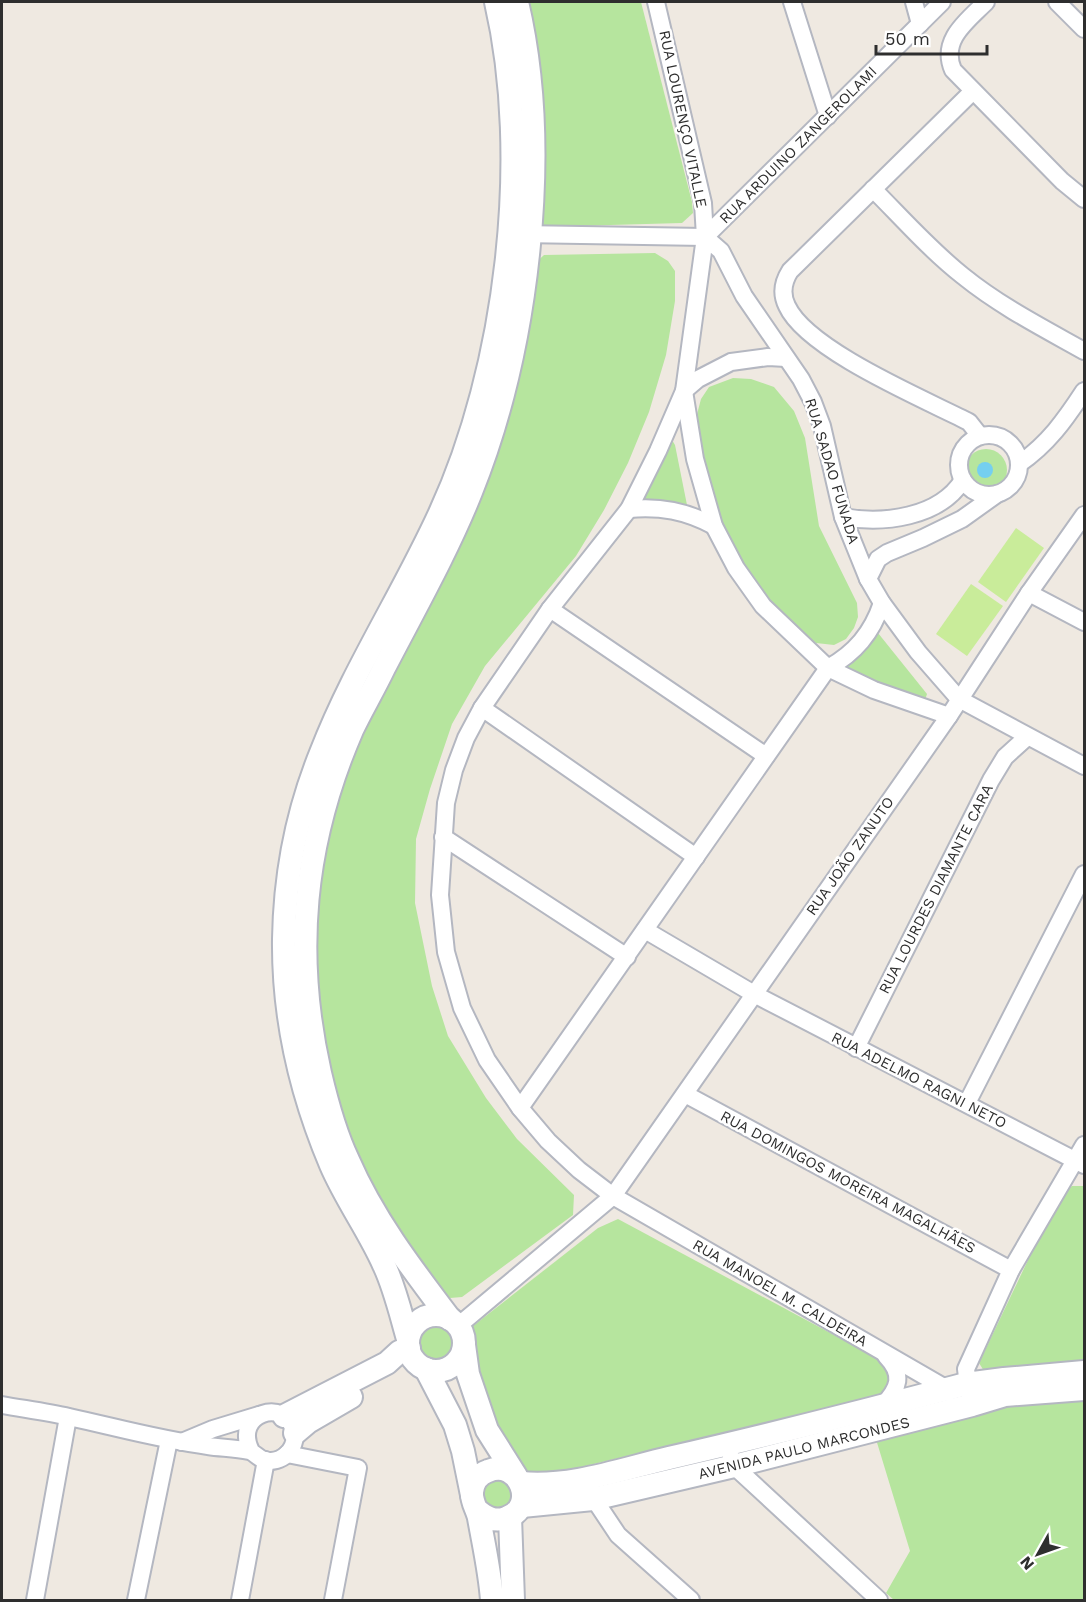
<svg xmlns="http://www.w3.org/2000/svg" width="1086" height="1602" viewBox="0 0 1086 1602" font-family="'Work Sans',sans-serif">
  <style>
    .green { fill: #b6e59e }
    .pitch { fill: #c9ec9a }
    .water { fill: #75cff0 }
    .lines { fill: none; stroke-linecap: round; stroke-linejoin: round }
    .street-casing { stroke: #b4b7c1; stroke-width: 20 }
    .secondary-casing { stroke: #b4b7c1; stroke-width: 26 }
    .street { stroke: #fff; stroke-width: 16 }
    .secondary { stroke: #fff; stroke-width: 22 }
    .labels { text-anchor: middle; stroke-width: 5; stroke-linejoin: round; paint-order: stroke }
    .street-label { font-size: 15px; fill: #2e2e2e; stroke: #fff }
  </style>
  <rect width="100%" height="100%" fill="#efe9e1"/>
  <!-- green -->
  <g class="green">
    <path d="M 523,2 L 641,2 L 692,202 L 693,213 L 682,223 L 539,227 Z"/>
    <path d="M 655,253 L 668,261 L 675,271 L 675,301 L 666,355 L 649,412 L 628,463 L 604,510 L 576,556 L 485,666 L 452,724 L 430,789 L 416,839 L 415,903 L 432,986 L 448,1036 L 486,1098 L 517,1139 L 574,1195 L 573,1215 L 462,1297 L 450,1298 L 430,1284 L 356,1160 L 332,1089 L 317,1012 L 312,936 L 335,785 L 532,266 L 544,255 Z"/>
    <path d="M 733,378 L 751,379 L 774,387 L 794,411 L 805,438 L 819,526 L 857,603 L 858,617 L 854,628 L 846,639 L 834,645 L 816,643 L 791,625 L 762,597 L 720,531 L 695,422 L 701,399 L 709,387 Z"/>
    <path d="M 667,439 L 672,440 L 675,445 L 687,505 L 681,507 L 642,502 Z"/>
    <circle cx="986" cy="470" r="21"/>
    <path d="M 878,633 L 927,694 L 925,700 L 906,698 L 839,668 L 873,634 Z"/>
    <path d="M 1072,1186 L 1084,1186 L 1084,1364 L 984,1371 L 979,1363 L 1058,1197 Z"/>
    <path d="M 618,1219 L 875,1357 L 887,1368 L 889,1382 L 880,1395 L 540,1477 L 519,1470 L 495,1436 L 469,1347 L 473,1326 L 598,1228 Z"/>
    <circle cx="435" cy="1344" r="18"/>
    <path d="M 1084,1400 L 1084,1600 L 894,1600 L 886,1593 L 910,1551 L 875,1436 L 999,1406 L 1038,1402 Z"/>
    <circle cx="497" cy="1494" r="15"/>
  </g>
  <!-- pitch -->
  <g class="pitch">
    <path d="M 1016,528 L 1044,548 L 1006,602 L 978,582 Z"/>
    <path d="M 971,584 L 1003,606 L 967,656 L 936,634 Z"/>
  </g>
  <!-- water -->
  <circle class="water" cx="985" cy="470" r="8"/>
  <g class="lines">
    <defs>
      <g id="street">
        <path d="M 656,2 L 703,203 L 705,237 L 684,391 L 695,459 L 714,526 L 736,568 L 763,606 L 828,668 L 874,690 L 949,716"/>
        <path d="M 792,2 L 828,116"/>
        <path d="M 914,2 L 920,24"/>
        <path d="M 986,2 C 967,21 940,40 953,70 L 1062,181 L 1084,199"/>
        <path d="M 1057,2 L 1084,29"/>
        <path d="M 973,91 L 790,271 C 783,282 781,294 787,306 C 807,350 924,399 969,422 L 980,436"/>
        <path d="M 873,189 C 902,218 930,250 963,276 C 1000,306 1043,328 1084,351"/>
        <path d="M 520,234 L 705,237"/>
        <path d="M 705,237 L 721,251 L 744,296 L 801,379 L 813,402 L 822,426 L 843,517 L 868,579 L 882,603 L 918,652 L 959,699 L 1084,766"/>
        <path d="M 705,237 L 942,2"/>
        <path d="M 786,358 L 768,357 L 731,362 L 698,379 L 684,391 L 658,451 L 629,509 L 550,609 L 482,708 L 466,738 L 454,770 L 446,803 L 440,895 L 446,952 L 462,1008 L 487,1060 L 520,1108 L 548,1141 L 579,1170 L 613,1196 L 947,1389 L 948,1393"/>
        <circle cx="989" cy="465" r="30"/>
        <path d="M 1019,464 C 1048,444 1065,420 1084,391"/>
        <path d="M 629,509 C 660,506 686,511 714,526"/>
        <path d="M 843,517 C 883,524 939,518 963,480"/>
        <path d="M 868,579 L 878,559 L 887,553 L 923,538 L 962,519 L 997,494"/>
        <path d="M 1029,593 L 1084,622"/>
        <path d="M 550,609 L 766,756"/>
        <path d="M 482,708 L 696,857"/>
        <path d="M 443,837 L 627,957"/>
        <path d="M 645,930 L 754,994 L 1084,1165"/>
        <path d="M 856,1048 L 991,780 L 1005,757 L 1027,737"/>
        <path d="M 685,1094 L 1011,1270"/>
        <path d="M 967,1103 L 1084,874"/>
        <path d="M 520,1108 L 828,668 C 855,653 872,633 882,603"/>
        <path d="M 458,1326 L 613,1196 L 949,716 L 1029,593 L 1084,515"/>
        <path d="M 969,1393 L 966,1369 L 1011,1270 L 1084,1145"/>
        <path d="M 2,1405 C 24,1409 47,1412 69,1417 C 115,1427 161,1440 208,1446 C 221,1448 235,1448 249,1451 C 254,1452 258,1458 264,1460 C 281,1465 298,1449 294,1431 C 286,1397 232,1413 251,1451"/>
        <path d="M 883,1405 C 899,1388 904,1375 886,1356"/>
        <path d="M 182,1442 L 213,1429 L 259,1415"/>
        <path d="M 287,1454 L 358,1468 L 333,1600"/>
        <path d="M 731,1457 L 734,1466 L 879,1600"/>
        <path d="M 588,1490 L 618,1535 L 691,1600"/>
        <path d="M 35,1600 L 68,1417"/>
        <path d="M 136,1600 L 169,1440"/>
        <path d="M 240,1600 L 266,1460"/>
      </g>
      <g id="secondary">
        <circle cx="436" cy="1343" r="28"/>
        <path d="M 450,1319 C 412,1269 373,1218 348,1160 C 335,1133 327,1103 320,1073 C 293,954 303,843 352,730 C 362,709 374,689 384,668 C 414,610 447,552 471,492 C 528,350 552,151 517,2"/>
        <path d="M 408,1339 C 401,1315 395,1288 384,1265 C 369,1231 346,1200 331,1165 C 301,1094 283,1018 284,939 C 285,876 297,812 321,753 C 353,670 403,594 440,513 C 507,368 532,157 496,2"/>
        <path d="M 464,1345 L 468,1374 L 487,1430 L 516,1476"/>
        <path d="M 426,1369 L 455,1425 L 463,1451 L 472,1495"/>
        <path d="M 284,1416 L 387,1363 L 399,1352 L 409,1348"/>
        <path d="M 295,1433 L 308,1422 L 351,1397"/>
        <path d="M 521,1483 C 570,1488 622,1469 669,1458 C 769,1435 868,1410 966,1384 L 1004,1379 L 1084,1372"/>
        <path d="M 522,1506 L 593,1499 L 734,1466 L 972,1405 L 1005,1395 L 1084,1389"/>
        <path d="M 477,1510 C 486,1518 495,1522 506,1518 C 539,1507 519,1458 488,1471 C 479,1474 473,1482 472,1492 C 471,1501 477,1509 479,1518 C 484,1546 490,1572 492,1600"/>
        <path d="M 510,1517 L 513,1600"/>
      </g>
    </defs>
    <!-- street casing -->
    <use href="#street" class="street-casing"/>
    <!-- secondary casing -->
    <use href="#secondary" class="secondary-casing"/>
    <!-- street -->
    <use href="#street" class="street"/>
    <!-- secondary -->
    <use href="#secondary" class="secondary"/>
  </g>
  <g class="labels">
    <!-- street labels -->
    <g class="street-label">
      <text transform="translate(683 119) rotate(78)" y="5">RUA LOURENÇO VITALLE</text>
      <text transform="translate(798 145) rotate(-45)" y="5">RUA ARDUINO ZANGEROLAMI</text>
      <text transform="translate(832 471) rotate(73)" y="5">RUA SADAO FUNADA</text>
      <text transform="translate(850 856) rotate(-55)" y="5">RUA JOÃO ZANUTO</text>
      <text transform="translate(936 889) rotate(-63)" y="5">RUA LOURDES DIAMANTE CARA</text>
      <text transform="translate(919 1080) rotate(27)" y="5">RUA ADELMO RAGNI NETO</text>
      <text transform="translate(848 1182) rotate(28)" y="5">RUA DOMINGOS MOREIRA MAGALHÃES</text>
      <text transform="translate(780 1293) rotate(30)" y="5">RUA MANOEL M. CALDEIRA</text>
      <text transform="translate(804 1448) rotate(-14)" y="5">AVENIDA PAULO MARCONDES</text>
    </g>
  </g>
  <!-- border -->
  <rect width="1086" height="1602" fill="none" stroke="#2e2e2e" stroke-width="6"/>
  <!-- north arrow -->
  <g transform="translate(1038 1554) rotate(230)" stroke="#ffffff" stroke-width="4.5" paint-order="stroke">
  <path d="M0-4.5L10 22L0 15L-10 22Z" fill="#2e2e2e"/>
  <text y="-9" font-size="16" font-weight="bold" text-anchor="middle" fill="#2e2e2e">N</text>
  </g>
  <!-- scale -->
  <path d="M876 45v9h111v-9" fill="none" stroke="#2e2e2e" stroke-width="3"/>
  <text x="885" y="45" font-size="18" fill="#2e2e2e" stroke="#ffffff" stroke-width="4.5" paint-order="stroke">50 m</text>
</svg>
